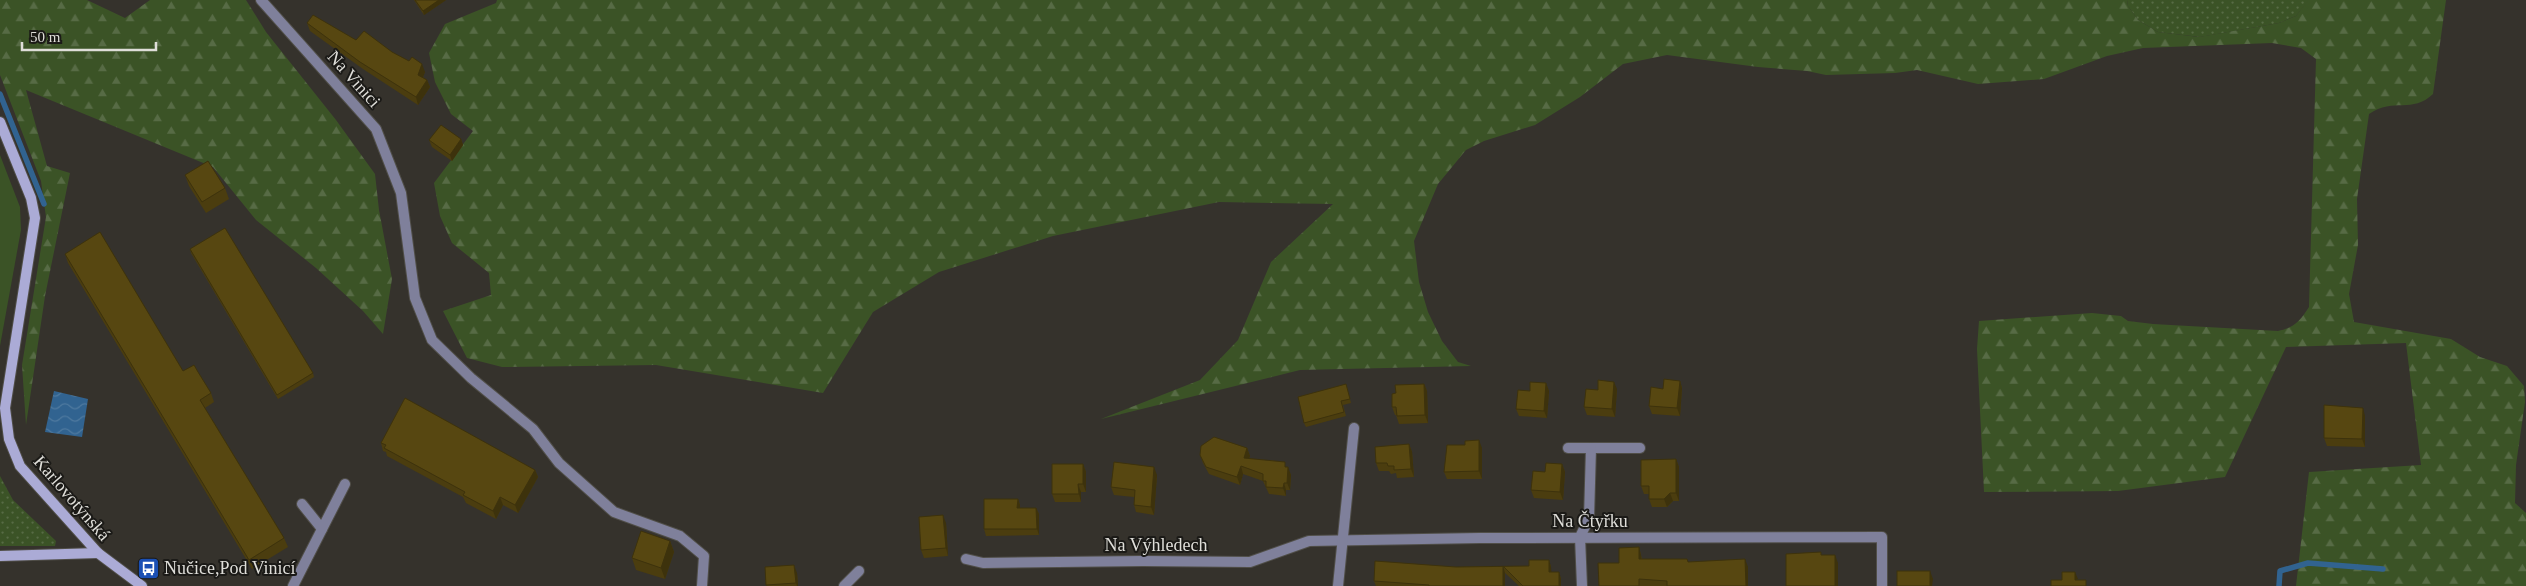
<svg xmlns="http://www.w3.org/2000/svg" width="2526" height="586" viewBox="0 0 2526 586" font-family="'Times New Roman',serif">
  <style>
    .grass { fill: url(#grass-dots) }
    .forest { fill: url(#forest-firs) }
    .pitch { fill: #3b5326 }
    .water { fill: url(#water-waves) }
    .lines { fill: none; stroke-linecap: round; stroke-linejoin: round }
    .stream { stroke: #316390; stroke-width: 5.5 }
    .street-casing { stroke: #504e48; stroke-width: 12 }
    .secondary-casing { stroke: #504e48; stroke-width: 12 }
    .street { stroke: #7f809b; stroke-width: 10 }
    .secondary { stroke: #ababd6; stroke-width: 10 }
    .wall { fill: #4b3d0f }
    .shaded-wall { fill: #3d320c }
    .building { fill: #574711; stroke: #3d320c }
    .labels { text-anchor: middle; stroke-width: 4; stroke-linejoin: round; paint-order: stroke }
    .street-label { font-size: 18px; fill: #dfded9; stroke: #1b1a17 }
    .poi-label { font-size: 18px; fill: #dfded9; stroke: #1b1a17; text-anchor: start }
  </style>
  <defs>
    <pattern id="grass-dots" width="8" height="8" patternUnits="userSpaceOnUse" patternTransform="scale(1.25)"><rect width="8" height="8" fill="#3b5326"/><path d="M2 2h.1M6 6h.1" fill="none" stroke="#576b45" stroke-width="1.8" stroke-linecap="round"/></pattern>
    <pattern id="forest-firs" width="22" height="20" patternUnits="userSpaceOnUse" patternTransform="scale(1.25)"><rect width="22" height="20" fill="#3b5326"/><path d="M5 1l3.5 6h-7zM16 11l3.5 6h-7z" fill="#576b45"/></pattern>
    <pattern id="water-waves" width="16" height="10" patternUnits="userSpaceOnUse" patternTransform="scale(1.25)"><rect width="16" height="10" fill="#316390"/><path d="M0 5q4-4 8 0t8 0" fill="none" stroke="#4e799f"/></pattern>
  </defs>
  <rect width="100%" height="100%" fill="#35322c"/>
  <!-- grass -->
  <g class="grass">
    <path d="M 2127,0 L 2308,0 L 2308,1 L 2296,16 L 2279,23 L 2200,37 L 2158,32 L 2138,20 L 2128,6 Z"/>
    <path d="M 0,476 L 13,500 L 56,541 L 55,546 L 0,546 Z"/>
  </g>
  <!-- forest -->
  <g class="forest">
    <path d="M 0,0 L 87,0 L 125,18 L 150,0 L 246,0 L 266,32 L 336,120 L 375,174 L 379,210 L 392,279 L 383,334 L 363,311 L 316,268 L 256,220 L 213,167 L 26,90 L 47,166 L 70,173 L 45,296 L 26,425 L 22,365 L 46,217 L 41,181 L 0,75 Z"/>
    <path d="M 497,0 L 2127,0 L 2128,6 L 2138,20 L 2158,32 L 2199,37 L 2279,23 L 2296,16 L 2308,0 L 2446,0 L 2433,94 C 2412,114 2394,97 2369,114 L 2357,199 L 2358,245 L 2349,294 L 2354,322 L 2451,339 L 2480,357 L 2507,366 L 2524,386 L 2525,402 L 2516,465 L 2515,503 L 2526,513 L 2526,586 L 2296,586 L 2309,472 L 2421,465 L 2406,343 L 2286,347 L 2225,477 L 2118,491 L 1984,492 L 1977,349 L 1979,321 L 2092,313 L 2121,316 L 2128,321 L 2153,324 L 2278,331 C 2294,328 2300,321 2309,307 L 2316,59 L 2301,48 L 2272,43 L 2143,48 L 2107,56 L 2044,79 L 1978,84 L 1917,70 L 1895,73 L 1826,75 L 1807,71 L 1758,67 L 1667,55 L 1623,64 L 1580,97 L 1535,125 L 1484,141 L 1466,150 L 1438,184 L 1414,241 L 1419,282 L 1428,312 L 1442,341 L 1458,362 L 1471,366 L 1300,370 L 1101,419 L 1200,380 L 1238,340 L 1271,262 L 1333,204 L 1219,202 L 1053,236 L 939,272 L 873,312 L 823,393 L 656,365 L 502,367 L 467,358 L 443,311 L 491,295 L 489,273 L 452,243 L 440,216 L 434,183 L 473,131 L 451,114 L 435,82 L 429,53 L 445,24 L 496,3 Z"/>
  </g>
  <!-- pitch -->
  <path class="pitch" d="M 0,155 L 20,207 L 21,230 L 0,346 Z"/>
  <!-- water -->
  <path class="water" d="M 54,391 L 88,399 L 82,437 L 45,432 Z"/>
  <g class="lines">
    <!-- stream -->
    <g class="stream">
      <path d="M 0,94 L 44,204"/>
      <path d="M 2279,586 L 2280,571 L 2308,563 L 2383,569"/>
    </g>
    <defs>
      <g id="street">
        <path d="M 261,0 L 376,129 L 401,193 L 415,298 L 432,340 L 471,378 L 533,429 L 559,463 L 614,512 L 680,536 L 704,556 L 702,586"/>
        <path d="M 1568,448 L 1640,448"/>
        <path d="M 302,504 L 322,529"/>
        <path d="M 966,559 L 983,563 L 1143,561 L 1250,562 L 1309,541 L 1480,538 L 1882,537 L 1882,586"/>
        <path d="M 293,586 L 345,484"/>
        <path d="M 844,586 L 859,571"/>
        <path d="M 1338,586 L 1354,428"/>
        <path d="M 1582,586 L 1580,537 L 1589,518 L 1591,448"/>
      </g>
      <g id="secondary">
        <path d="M 0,122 L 31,198 L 35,218 L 5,408 L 9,439 L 20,466 L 98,553 L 142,586"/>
        <path d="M 0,556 L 98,553"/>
      </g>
    </defs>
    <!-- street casing -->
    <use href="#street" class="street-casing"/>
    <!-- secondary casing -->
    <use href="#secondary" class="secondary-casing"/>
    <!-- street -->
    <use href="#street" class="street"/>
    <!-- secondary -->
    <use href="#secondary" class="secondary"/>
  </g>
  <!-- wall -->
  <g class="wall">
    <path d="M 414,0 L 446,0 L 424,15 Z"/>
    <path d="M 307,23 L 392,52 L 425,72 L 423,77 L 427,80 L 430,87 L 418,105 L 363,69 L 310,31 Z"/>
    <path d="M 461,139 L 463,145 L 452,161 L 432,147 L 429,140 Z"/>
    <path d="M 185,175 L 225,188 L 229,199 L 206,213 L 189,186 Z"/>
    <path d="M 190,249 L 313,373 L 314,377 L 278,399 L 191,253 Z"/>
    <path d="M 65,254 L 183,371 L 211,393 L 214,402 L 205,408 L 284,538 L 288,547 L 252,569 L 68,263 Z"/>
    <path d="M 1680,381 L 1682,388 L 1680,416 L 1652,414 L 1649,406 Z"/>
    <path d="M 1546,383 L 1549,391 L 1547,418 L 1519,416 L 1516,409 L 1530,391 Z"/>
    <path d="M 1424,384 L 1427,391 L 1428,423 L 1399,424 L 1396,415 L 1395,415 L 1392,407 L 1396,393 Z"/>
    <path d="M 1347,388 L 1351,403 L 1343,405 L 1346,416 L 1306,427 L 1304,423 Z"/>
    <path d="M 1617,389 L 1615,417 L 1587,415 L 1584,407 L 1598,390 Z"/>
    <path d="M 2365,416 L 2365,447 L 2327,446 L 2324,438 Z"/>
    <path d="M 381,443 L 535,470 L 538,477 L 518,513 L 503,505 L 496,519 L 466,503 L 463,497 L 387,456 L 386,452 L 383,451 Z"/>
    <path d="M 1409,444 L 1412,452 L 1414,477 L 1397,478 L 1396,473 L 1391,474 L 1389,471 L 1379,471 L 1376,463 Z"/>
    <path d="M 1247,448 L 1250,456 L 1249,458 L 1287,467 L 1291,475 L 1290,490 L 1286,490 L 1286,496 L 1269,494 L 1263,481 L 1243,474 L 1240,485 L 1209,474 L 1203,463 L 1200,455 Z"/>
    <path d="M 1482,448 L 1482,479 L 1447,479 L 1444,472 Z"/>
    <path d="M 1676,459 L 1679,467 L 1679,501 L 1673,501 L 1667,507 L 1652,507 L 1649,499 L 1649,494 L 1644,494 L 1641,486 Z"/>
    <path d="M 1083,464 L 1086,472 L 1086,492 L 1081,492 L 1081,502 L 1055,502 L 1052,494 Z"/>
    <path d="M 1562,464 L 1565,472 L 1563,500 L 1534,498 L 1531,490 L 1545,472 Z"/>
    <path d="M 1157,475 L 1154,515 L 1136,512 L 1134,505 L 1134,497 L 1114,495 L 1111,487 Z"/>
    <path d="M 1018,499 L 1020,505 L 1020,508 L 1036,508 L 1039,514 L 1039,535 L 986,536 L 984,529 Z"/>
    <path d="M 946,523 L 948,556 L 924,558 L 921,550 Z"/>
    <path d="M 670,541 L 674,552 L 665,579 L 636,570 L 632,558 Z"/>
    <path d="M 1639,547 L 1642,559 L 1689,562 L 1748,567 L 1748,586 L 1599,586 L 1619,563 Z"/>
    <path d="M 1549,560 L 1551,567 L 1551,572 L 1559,572 L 1561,579 L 1561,586 L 1519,586 L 1505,573 L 1505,586 L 1376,586 L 1374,581 L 1456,567 L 1529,566 Z"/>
    <path d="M 797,573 L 798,586 L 767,586 L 766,585 Z"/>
  </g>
  <!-- shaded-wall -->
  <g class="shaded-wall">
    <path d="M 439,0 L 446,0 L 424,15 L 423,11 Z"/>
    <path d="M 422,64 L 425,72 L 421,82 L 418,75 Z"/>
    <path d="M 427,80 L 430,87 L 418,105 L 416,97 Z"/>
    <path d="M 461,139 L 463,145 L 452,161 L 450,155 Z"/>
    <path d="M 1680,381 L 1682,388 L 1680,416 L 1677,408 Z"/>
    <path d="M 1614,382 L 1617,389 L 1615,417 L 1612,409 Z"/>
    <path d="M 1546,383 L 1549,391 L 1547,418 L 1544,411 Z"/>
    <path d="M 1424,384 L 1427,391 L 1428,423 L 1425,415 Z"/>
    <path d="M 2363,408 L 2365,416 L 2365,447 L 2362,439 Z"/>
    <path d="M 1479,440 L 1482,448 L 1482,479 L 1479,471 Z"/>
    <path d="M 1409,444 L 1412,452 L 1414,477 L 1411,469 Z"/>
    <path d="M 1247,448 L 1250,456 L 1246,466 L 1244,458 Z"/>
    <path d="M 1676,459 L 1679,467 L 1679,501 L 1676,493 Z"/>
    <path d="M 1083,464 L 1086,472 L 1086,492 L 1083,484 Z"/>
    <path d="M 1562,464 L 1565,472 L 1563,500 L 1560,492 Z"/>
    <path d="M 1241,466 L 1243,474 L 1240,485 L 1237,477 Z"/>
    <path d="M 1154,467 L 1157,475 L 1154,515 L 1151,507 Z"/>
    <path d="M 1288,467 L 1291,475 L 1290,490 L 1287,483 Z"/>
    <path d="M 535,470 L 538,477 L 518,513 L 515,505 Z"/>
    <path d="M 1284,483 L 1286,490 L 1286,496 L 1283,488 Z"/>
    <path d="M 1078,484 L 1081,492 L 1081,502 L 1079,494 Z"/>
    <path d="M 1670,493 L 1673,501 L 1667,507 L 1664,499 Z"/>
    <path d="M 500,497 L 503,505 L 496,519 L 493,511 Z"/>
    <path d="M 1018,499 L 1020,505 L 1020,515 L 1017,508 Z"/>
    <path d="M 1036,508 L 1039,514 L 1039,535 L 1037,529 Z"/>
    <path d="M 943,515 L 946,523 L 948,556 L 946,548 Z"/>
    <path d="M 670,541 L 674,552 L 665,579 L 661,568 Z"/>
    <path d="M 1639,547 L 1641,555 L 1642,567 L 1639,559 Z"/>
    <path d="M 1835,555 L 1838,563 L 1838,586 L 1835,586 Z"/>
    <path d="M 1745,559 L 1748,567 L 1748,586 L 1746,586 Z"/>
    <path d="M 1549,560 L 1551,567 L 1552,579 L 1549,572 Z"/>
    <path d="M 794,565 L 797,573 L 798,586 L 797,586 L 796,583 Z"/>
    <path d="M 1503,566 L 1505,573 L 1505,586 L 1503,586 Z"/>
    <path d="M 1930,571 L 1933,579 L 1932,586 L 1930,586 Z"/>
    <path d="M 1559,572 L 1561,579 L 1561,586 L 1559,586 Z"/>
    <path d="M 2075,572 L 2078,579 L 2075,580 Z"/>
  </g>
  <!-- building -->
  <g class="building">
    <path d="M 415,0 L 439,0 L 423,11 Z"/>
    <path d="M 313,15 L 356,40 L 364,31 L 392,52 L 409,61 L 412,57 L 422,64 L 418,75 L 427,80 L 416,97 L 360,62 L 307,23 Z"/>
    <path d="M 441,125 L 461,139 L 450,155 L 429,140 Z"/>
    <path d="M 208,161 L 225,188 L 202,202 L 185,175 Z"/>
    <path d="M 225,228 L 313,373 L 277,395 L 190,249 Z"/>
    <path d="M 100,232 L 183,371 L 194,365 L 198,372 L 211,393 L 200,400 L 284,538 L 249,560 L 65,254 Z"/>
    <path d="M 1664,379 L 1680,381 L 1677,408 L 1649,406 L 1651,387 L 1663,389 Z"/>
    <path d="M 1598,380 L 1614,382 L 1612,409 L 1584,407 L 1586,389 L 1598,390 Z"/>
    <path d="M 1530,382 L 1546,383 L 1544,411 L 1516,409 L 1518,390 L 1530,391 Z"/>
    <path d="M 1346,384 L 1350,399 L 1341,401 L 1344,412 L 1304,423 L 1298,397 Z"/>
    <path d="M 1424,384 L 1425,415 L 1397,416 L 1396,407 L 1392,407 L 1392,394 L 1396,393 L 1395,385 Z"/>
    <path d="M 405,398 L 535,470 L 515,505 L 500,497 L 493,511 L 463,495 L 465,492 L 384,448 L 386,445 L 381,443 Z"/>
    <path d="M 2324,405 L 2363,408 L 2362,439 L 2324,438 Z"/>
    <path d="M 1214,437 L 1247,448 L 1244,458 L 1285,462 L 1285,467 L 1288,467 L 1287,483 L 1284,483 L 1283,488 L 1266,487 L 1266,481 L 1263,481 L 1263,474 L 1241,466 L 1237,477 L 1206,467 L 1200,455 L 1201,446 Z"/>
    <path d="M 1479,440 L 1479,471 L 1444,472 L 1447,445 L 1465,445 L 1465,441 Z"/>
    <path d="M 1409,444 L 1411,469 L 1394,470 L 1394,466 L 1388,466 L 1387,463 L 1376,463 L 1375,447 Z"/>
    <path d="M 1676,459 L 1676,493 L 1670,493 L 1664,499 L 1649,499 L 1649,486 L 1641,486 L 1641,460 Z"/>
    <path d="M 1114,462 L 1154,467 L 1151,507 L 1134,505 L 1135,490 L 1111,487 Z"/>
    <path d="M 1546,463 L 1562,464 L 1560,492 L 1531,490 L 1533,471 L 1545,472 Z"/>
    <path d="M 1052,464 L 1083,464 L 1083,484 L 1078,484 L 1079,494 L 1052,494 Z"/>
    <path d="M 984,499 L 1018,499 L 1017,508 L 1036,508 L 1037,529 L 984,529 Z"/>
    <path d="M 943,515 L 946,548 L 921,550 L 919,517 Z"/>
    <path d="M 641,531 L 670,541 L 661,568 L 632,558 Z"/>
    <path d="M 1639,547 L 1639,559 L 1687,559 L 1688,562 L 1745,559 L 1746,586 L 1667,586 L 1667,581 L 1639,579 L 1639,586 L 1599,586 L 1598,563 L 1619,563 L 1619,548 Z"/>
    <path d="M 1821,552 L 1821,555 L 1835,555 L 1835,586 L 1786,586 L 1786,554 Z"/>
    <path d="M 1529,560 L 1549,560 L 1549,572 L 1559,572 L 1559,586 L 1523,586 L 1503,566 L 1503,586 L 1429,586 L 1429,585 L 1374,581 L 1375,561 L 1456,567 L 1529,566 Z"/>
    <path d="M 794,565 L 796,583 L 766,585 L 765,567 Z"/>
    <rect x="1897" y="571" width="33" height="15"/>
    <path d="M 2062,572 L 2075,572 L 2075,580 L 2086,580 L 2086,586 L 2051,586 L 2051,580 L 2062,580 Z"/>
  </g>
  <!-- icons -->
  <defs>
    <symbol id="bus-square" viewBox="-11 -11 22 22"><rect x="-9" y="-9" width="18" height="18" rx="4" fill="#1a4fb4" stroke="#1b1a17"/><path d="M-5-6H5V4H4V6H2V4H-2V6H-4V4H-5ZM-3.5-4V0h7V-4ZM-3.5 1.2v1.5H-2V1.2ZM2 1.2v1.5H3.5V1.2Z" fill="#fff"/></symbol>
  </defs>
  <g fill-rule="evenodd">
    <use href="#bus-square" x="136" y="556" width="25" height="25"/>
  </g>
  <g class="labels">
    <!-- street labels -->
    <g class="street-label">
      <text transform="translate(354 79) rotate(48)" y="6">Na Vinici</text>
      <text transform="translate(72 498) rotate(49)" y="6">Karlovotýnská</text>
      <text x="1590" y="527">Na Čtyřku</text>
      <text x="1156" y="551">Na Výhledech</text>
    </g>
    <!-- poi labels -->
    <g class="poi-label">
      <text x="164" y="574">Nučice,Pod Vinicí</text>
    </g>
  </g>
  <!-- scale -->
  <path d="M22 42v8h134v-8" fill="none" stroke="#dfded9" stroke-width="2.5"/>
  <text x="30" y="42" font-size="15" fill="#dfded9" stroke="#1b1a17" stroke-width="4" paint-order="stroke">50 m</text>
</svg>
